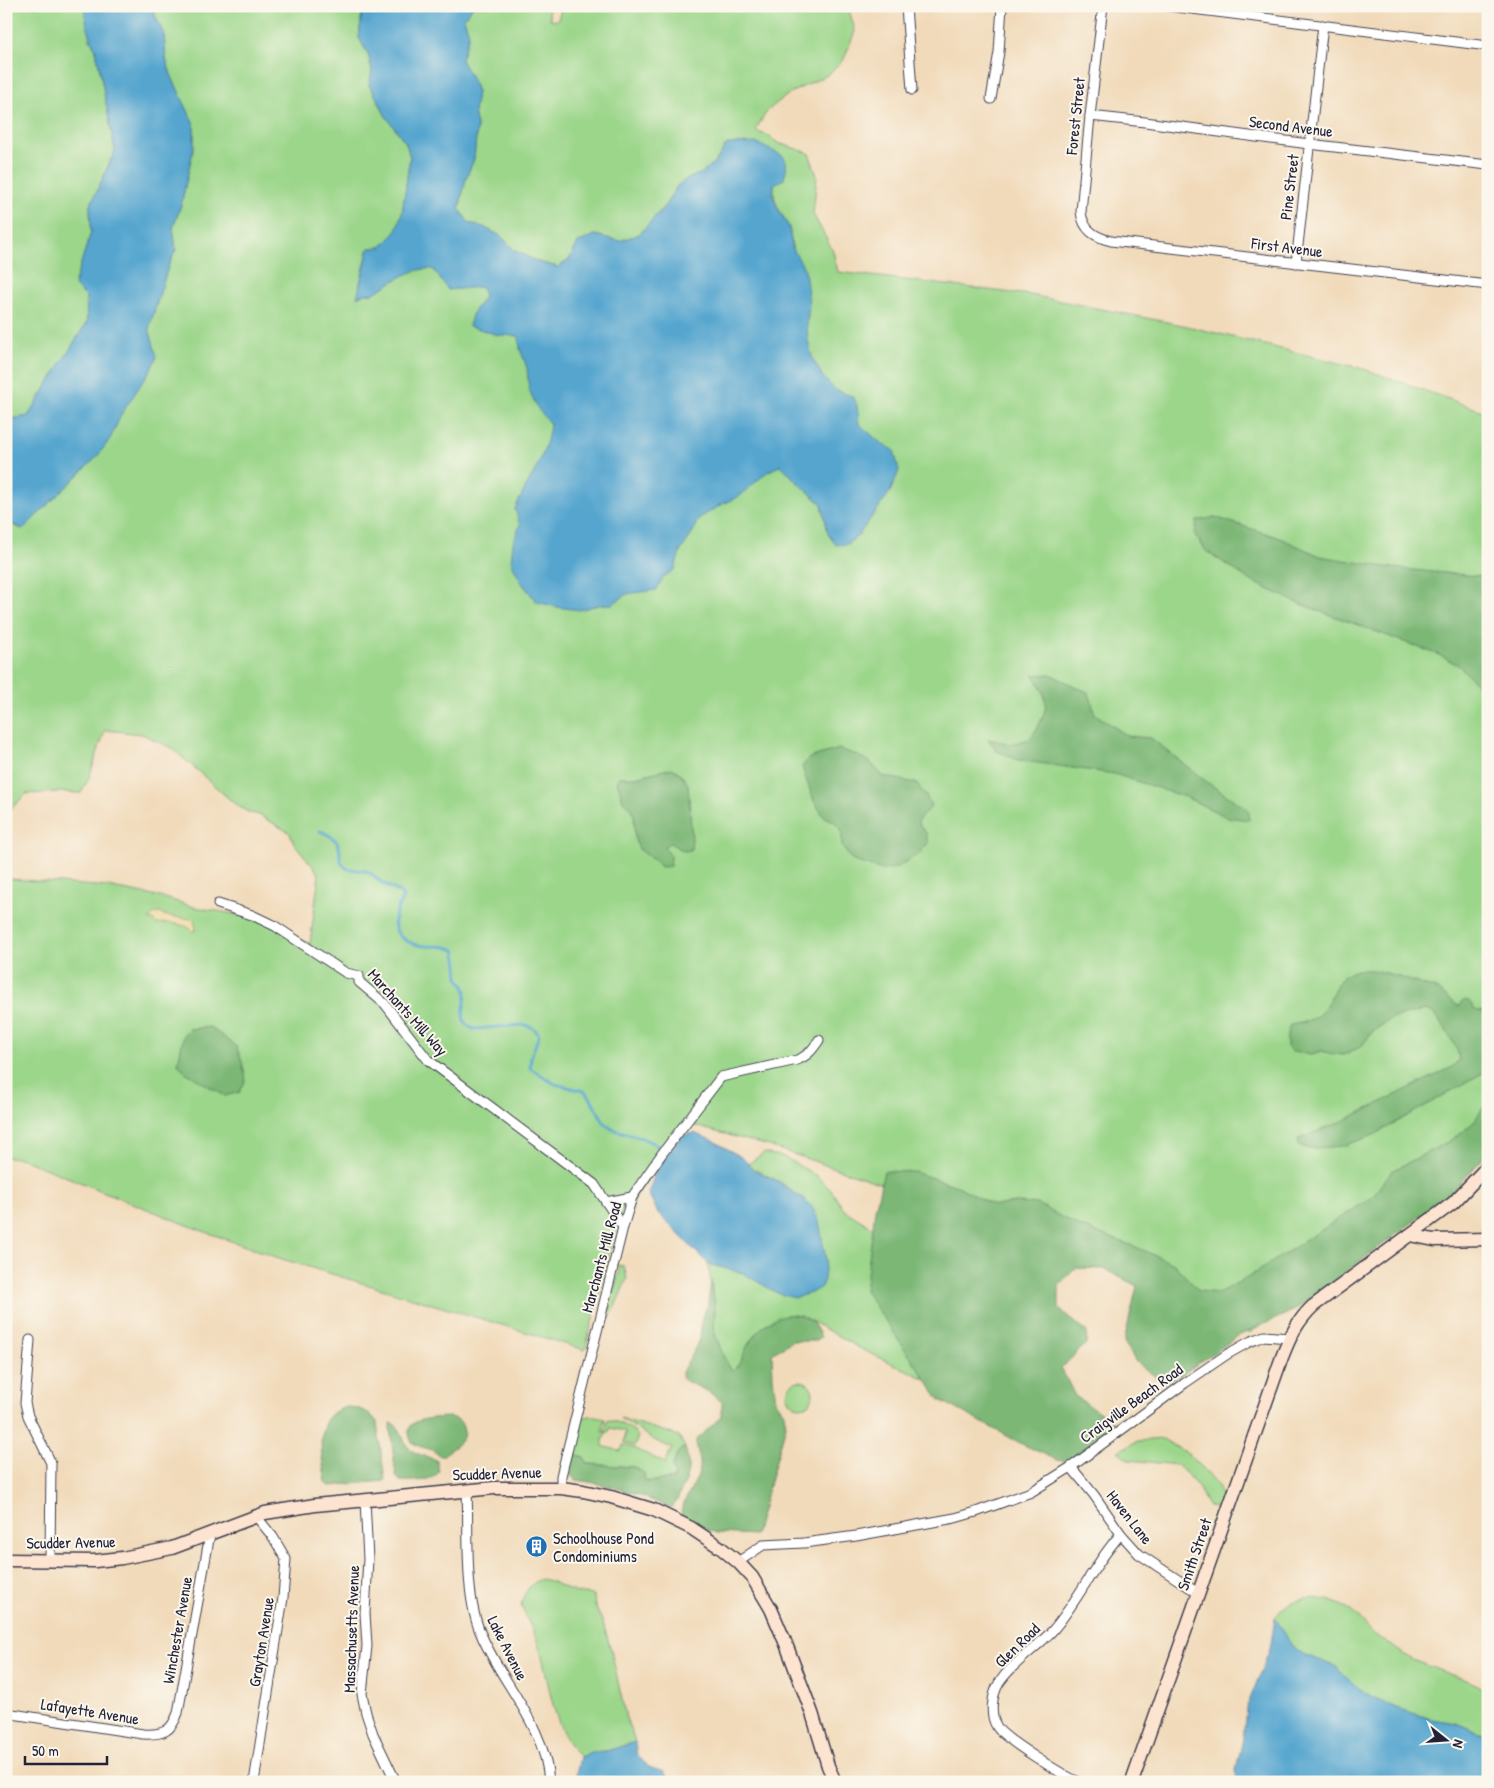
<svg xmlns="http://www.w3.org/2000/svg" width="1494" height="1788" viewBox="0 0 1494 1788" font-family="'Patrick Hand',sans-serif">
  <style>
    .green { fill: #9bd68a; stroke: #5e7c62 }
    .forest { fill: #7cb776; stroke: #4f6c58 }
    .sand { fill: #eeda9e; stroke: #887e6c }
    .water { fill: #54a5cf; stroke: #3b6485 }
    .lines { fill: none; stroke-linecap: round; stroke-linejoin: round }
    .stream { stroke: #54a5cf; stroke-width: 3 }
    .street-casing { stroke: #413e4e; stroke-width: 11 }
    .secondary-casing { stroke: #413e4e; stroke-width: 15 }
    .street { stroke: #fff; stroke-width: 9 }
    .secondary { stroke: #fde4d1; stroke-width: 12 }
    .labels { text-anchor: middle; stroke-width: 4; stroke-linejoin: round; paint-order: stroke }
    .street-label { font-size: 16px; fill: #22223b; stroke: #fbf7ec }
    .poi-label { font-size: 16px; fill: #22223b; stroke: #fbf7ec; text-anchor: start }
  </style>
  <rect width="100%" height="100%" fill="#fbf7ec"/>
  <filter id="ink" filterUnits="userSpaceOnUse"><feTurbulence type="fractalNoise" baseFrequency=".02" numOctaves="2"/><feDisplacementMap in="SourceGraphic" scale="10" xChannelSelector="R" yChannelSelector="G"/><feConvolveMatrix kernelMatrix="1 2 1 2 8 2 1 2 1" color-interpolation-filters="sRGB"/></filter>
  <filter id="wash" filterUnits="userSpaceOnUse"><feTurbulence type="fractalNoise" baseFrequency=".0096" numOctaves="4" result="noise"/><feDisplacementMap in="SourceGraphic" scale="20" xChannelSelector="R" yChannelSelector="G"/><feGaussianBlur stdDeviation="1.12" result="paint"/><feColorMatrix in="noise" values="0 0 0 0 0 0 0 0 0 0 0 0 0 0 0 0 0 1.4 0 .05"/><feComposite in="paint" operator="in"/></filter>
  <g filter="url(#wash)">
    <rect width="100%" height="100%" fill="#f1daba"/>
    <!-- green -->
    <g class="green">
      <path d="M 6,6 L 85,6 L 90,39 L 96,50 L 115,151 L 90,206 L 91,232 L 74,285 L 86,297 L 87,322 L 28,416 L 6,420 Z"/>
      <path d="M 151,6 L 365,6 L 362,12 L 359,38 L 368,54 L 372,71 L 369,85 L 379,102 L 385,115 L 406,143 L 410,157 L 402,213 L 395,234 L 381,247 L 369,248 L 359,286 L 428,265 L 482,287 L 484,297 L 515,325 L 553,410 L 582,609 L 599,605 L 698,519 L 726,502 L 754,473 L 781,464 L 822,504 L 823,510 L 829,394 L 810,360 L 789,227 C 780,209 773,206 774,184 L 727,144 L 715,162 L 702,173 L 685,180 L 677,186 L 666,204 L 640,234 L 619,241 L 595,235 L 578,243 L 569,260 L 558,267 L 538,262 L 514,250 L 501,236 L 483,227 L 469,223 L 459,209 L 466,178 L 474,159 L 477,126 L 474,112 L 477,92 L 473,81 L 460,60 L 469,34 L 464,19 L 473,6 L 548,6 L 550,19 L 554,21 L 558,19 L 562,6 L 848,6 L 855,31 L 844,59 L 829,74 L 790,93 L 773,106 L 766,113 L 756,129 L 760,133 L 767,135 L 778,143 L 809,153 L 817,176 L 813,214 L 833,251 L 838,272 L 1030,295 L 1187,326 L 1364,369 L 1488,413 L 1488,1149 L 1446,1193 L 1250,1333 L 1196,1295 L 924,1198 L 769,1146 L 691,1125 L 669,1149 L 637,1194 L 627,1224 L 612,1245 L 585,1350 L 282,1259 L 200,1230 L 19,1158 L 6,1157 L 6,877 L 11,879 L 107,887 L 165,898 L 194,907 L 263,919 L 310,944 L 319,874 L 294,843 L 290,833 L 259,815 L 248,812 L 236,805 L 172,748 L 142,734 L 105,730 L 89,778 L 81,793 L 59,792 L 26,794 L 6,814 L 6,522 L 22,529 L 87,467 L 156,355 L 149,328 L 168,267 L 176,249 L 173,228 L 181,205 L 194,146 L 194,124 L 171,75 L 166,59 L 164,35 Z"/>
      <path d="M 764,1153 L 784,1157 L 817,1176 L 831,1190 L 844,1210 L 884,1235 L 934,1291 L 1107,1420 L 1114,1428 L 1110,1436 L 1070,1458 L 926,1379 L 863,1350 L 800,1315 L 756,1333 L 749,1343 L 741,1363 L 732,1371 L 724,1358 L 714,1331 L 715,1307 L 708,1264 L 743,1273 L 777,1293 L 803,1198 C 794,1195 788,1187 780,1182 C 769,1175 758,1173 748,1164 Z"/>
      <path d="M 619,1265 L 624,1266 L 627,1279 L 610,1318 L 607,1320 L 604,1318 L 607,1316 L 620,1268 L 618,1267 Z"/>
      <circle cx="800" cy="1394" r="13"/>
      <path d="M 590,1416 L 605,1419 L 602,1432 L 607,1433 L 603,1439 L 603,1446 L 605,1447 L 621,1451 L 623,1445 L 634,1448 L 665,1463 L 672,1448 L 656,1441 L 620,1418 L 679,1436 L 685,1448 L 681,1449 L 678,1452 L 672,1468 L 675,1475 L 673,1480 C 666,1479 648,1483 644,1480 C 641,1478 637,1471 634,1467 L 587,1464 L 584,1457 L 571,1453 L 580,1420 L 585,1417 Z"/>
      <path d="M 608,1420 C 618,1422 632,1427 638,1436 L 635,1446 L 624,1443 L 625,1431 L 610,1428 L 609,1432 L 604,1431 Z"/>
      <path d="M 1163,1439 L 1188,1454 L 1205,1470 L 1218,1485 L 1223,1500 L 1216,1508 L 1208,1506 L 1198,1487 L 1178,1465 L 1129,1460 L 1118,1451 L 1138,1441 Z"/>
      <path d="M 542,1579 C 555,1581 565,1590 578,1593 C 585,1595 586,1593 594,1596 L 595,1606 L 603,1623 L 611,1650 L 626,1718 L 635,1742 L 607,1751 L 591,1752 L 580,1757 C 551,1726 551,1686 539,1647 C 535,1632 526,1619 521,1605 C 522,1595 532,1581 542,1579 Z"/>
      <path d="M 1313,1598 L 1332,1601 L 1351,1610 L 1372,1632 L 1412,1660 L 1476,1684 L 1488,1691 L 1488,1733 L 1478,1732 L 1456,1723 L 1431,1719 L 1391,1706 L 1369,1695 L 1356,1686 L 1335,1666 L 1303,1654 L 1291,1645 L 1282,1628 L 1275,1619 C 1283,1603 1296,1600 1313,1598 Z"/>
    </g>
    <!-- forest -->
    <g class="forest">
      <path d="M 1215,517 L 1280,538 L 1320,556 L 1392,568 L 1488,577 L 1488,704 L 1475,682 L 1458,665 L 1437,654 L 1295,602 L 1253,582 L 1206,551 L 1195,535 L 1197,521 Z"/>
      <path d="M 1050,674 L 1089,693 L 1095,714 L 1128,736 L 1151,738 L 1208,783 L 1249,810 L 1249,820 L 1227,817 L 1185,797 L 1114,774 L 1018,760 L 997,751 L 988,739 L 1011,744 L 1030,739 C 1047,713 1053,702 1033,675 Z"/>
      <path d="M 839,749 L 854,754 L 869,761 L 883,776 L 916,783 L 926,796 L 931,806 C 927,813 920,815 918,823 L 926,833 L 928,843 L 919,854 L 896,868 L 883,870 L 853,861 L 842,847 L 842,832 L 835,822 L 824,817 L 814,801 L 802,767 L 809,758 Z"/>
      <path d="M 672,768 L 680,773 L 688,784 L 692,840 L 691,850 L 684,851 L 670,843 L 664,846 L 671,857 L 670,866 L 662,867 L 639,849 L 635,840 L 634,815 L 630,808 L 623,801 L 617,781 L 620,777 L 635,777 Z"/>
      <path d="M 1356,970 L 1373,970 L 1390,974 L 1436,989 L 1459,1007 L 1461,1002 L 1466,1000 L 1470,1002 L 1475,1010 L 1488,1013 L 1488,1070 L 1374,1135 L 1343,1146 L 1308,1149 L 1299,1145 L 1298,1139 L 1339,1123 L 1452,1067 L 1459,1061 L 1457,1049 L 1447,1032 L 1433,1013 L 1425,1010 L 1393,1018 L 1373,1031 L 1361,1047 L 1343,1055 L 1331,1054 L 1322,1051 L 1311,1054 L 1292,1052 L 1287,1047 L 1287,1033 L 1290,1025 C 1343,1019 1321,981 1356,970 Z"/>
      <path d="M 210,1027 L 236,1046 L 241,1058 L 246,1079 L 240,1092 L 225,1096 L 185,1072 L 178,1063 L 184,1034 L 189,1029 Z"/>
      <path d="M 1488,1108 L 1488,1153 L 1449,1195 L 1295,1310 L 1238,1336 L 1181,1375 L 1164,1383 L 1136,1362 L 1124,1342 L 1137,1286 L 1104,1269 L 1076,1268 L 1059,1285 L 1059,1309 L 1087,1332 L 1086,1344 L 1061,1368 L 1075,1396 L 1117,1424 L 1069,1462 L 1057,1460 L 1024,1445 L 940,1400 L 865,1291 L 875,1210 L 884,1171 L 914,1172 L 960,1187 L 994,1206 L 1015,1203 L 1038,1204 L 1074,1224 L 1136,1247 L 1174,1264 L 1199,1291 L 1218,1293 L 1247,1278 L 1371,1198 L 1392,1171 L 1453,1139 L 1474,1122 L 1482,1109 Z"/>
      <path d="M 711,1280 L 715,1307 L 714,1331 L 724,1358 L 732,1371 C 744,1361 742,1353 750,1342 C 759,1327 776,1313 793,1315 C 810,1316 814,1323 821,1337 L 814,1341 L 792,1341 L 772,1354 L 773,1377 L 776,1401 L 784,1413 L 786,1425 L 755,1535 L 717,1533 L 707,1530 L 681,1514 C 683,1497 698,1484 700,1467 C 701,1459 696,1449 696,1440 L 722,1416 L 722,1402 L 709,1392 L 682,1379 L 682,1372 L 700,1339 L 702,1317 L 708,1305 Z"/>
      <path d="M 347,1407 C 359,1408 370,1411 377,1422 L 385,1481 L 330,1486 L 326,1483 C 323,1462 313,1424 336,1411 C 339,1409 344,1408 347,1407 Z"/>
      <path d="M 449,1417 C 455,1418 460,1419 462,1425 C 470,1441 451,1447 443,1456 C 438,1456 437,1453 432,1450 C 425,1447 419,1448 412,1442 C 398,1417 434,1418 449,1417 Z"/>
      <path d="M 391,1423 C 403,1427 401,1438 407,1446 C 415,1456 427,1455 437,1461 L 439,1472 C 432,1482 411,1481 400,1481 L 396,1476 L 390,1427 Z"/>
      <path d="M 685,1448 C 691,1467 688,1478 679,1495 C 677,1501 675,1505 670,1508 C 637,1493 612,1485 576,1480 C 566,1474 569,1463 571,1453 L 574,1453 L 576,1455 L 584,1457 L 588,1464 L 634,1467 L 644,1473 L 645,1481 C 653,1483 663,1479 673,1480 L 675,1475 L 672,1468 L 678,1452 L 681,1449 Z"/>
    </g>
    <!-- sand -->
    <path class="sand" d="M 160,913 C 169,919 184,916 194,920 L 196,930 L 193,931 C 185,923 167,922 156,924 L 153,920 L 149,920 L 154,914 Z"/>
    <!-- water -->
    <g class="water">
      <path d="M 85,6 L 151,6 L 164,35 L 166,59 L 171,75 L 194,124 L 194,146 L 181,205 L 173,228 L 176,249 L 168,267 L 149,328 L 157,357 L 151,369 L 122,413 L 110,439 L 97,457 L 23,529 L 6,522 L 6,420 L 28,416 L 87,322 L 86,297 L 74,285 L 91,232 L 90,206 L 115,151 L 96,50 C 89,36 85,22 85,6 Z"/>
      <path d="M 365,6 L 473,6 L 464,18 L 469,34 L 461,60 L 473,81 L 477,92 L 474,112 L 477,126 L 474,159 L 466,178 L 459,209 L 469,223 L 483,227 L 501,236 L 514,250 L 538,262 L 558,267 L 569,260 L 578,243 L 595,235 L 619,241 L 640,234 L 666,204 L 677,186 L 685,180 L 702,173 L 715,162 L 727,144 L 756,143 L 783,156 C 789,163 786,170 784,179 L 774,184 L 773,196 L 778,209 L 789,227 L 792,247 L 805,270 L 809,303 L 807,325 L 808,341 L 812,357 L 823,377 L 835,390 L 852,396 L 857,405 L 859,424 L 882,444 L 894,450 L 899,471 L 890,492 L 858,536 L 847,544 L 836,545 L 828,534 L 822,504 L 796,481 L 781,465 L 767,472 L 740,496 L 720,505 L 698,519 L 692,534 L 680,552 L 675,569 L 664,577 L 656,590 L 627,594 L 613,604 L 598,605 L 579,610 L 557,607 L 537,602 L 521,582 L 511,561 L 513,543 L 520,525 L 515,509 C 528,480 547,456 550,424 L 538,409 L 529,390 L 527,368 L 520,349 L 519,336 L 498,335 L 469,326 L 473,312 L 484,297 L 482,287 L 448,290 L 433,269 C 410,267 391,284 372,294 L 366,293 L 357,297 L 369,248 L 381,247 L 395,233 L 402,213 L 410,157 L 406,143 L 385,115 L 379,102 L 369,85 L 372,71 L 368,54 L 359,38 L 362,12 Z"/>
      <path d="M 694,1133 L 714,1141 L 741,1157 L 755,1170 L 779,1182 L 798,1196 L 803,1198 L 812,1207 L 819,1221 L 826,1260 L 824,1279 L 821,1287 L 811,1293 L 794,1298 L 777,1293 L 743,1273 L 708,1264 L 658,1213 L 648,1193 L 656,1171 L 669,1152 L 682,1136 Z"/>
      <path d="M 1275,1619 L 1282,1628 L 1291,1645 L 1303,1654 L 1335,1666 L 1356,1686 L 1369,1695 L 1391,1706 L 1431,1719 L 1456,1723 L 1478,1732 L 1488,1733 L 1488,1782 L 1237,1782 L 1236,1769 L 1243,1739 L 1246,1709 L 1270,1649 Z"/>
      <path d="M 635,1742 L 637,1755 L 649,1767 L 664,1772 L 673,1782 L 578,1782 L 576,1775 L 580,1757 L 591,1752 L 607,1751 Z"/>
    </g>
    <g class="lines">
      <!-- stream -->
      <path class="stream" d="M 320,831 C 351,843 333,856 345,867 C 350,871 359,869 365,871 C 372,872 375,877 381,882 C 388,888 399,889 403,897 C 395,913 387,930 407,941 C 413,944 418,946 425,946 C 439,947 441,944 455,950 C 456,955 458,960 458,966 C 458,970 457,973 458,977 C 460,982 465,986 466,991 C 467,1004 455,1023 474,1029 L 523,1025 C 531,1026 535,1028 539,1035 L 531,1057 L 530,1068 L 555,1084 L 584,1091 L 590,1097 L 605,1124 L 612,1129 L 642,1138 L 653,1143 L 668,1155"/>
    </g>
  </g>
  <g filter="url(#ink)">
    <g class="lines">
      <defs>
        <g id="street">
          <path d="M 906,6 L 912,90"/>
          <path d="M 1103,6 L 1090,116 L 1081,212 C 1083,230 1095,237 1111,241 L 1488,285"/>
          <path d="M 1168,6 L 1488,46"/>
          <path d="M 991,99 L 999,52 L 1002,6"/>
          <path d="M 1090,116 L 1145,122 L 1309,144 L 1488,165"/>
          <path d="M 1296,263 L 1323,25"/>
          <path d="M 218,904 L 252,915 L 275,926 L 346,973 L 359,976 L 359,982 L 385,1004 L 428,1060 L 594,1184 L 623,1227"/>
          <path d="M 606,1202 L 632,1197"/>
          <path d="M 30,1340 L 25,1403 L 28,1416 L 51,1463 L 50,1560"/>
          <path d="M 1071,1467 L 1094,1495 L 1121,1534 L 1139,1554 L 1198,1593"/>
          <path d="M 561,1488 L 561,1476 L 623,1227 L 632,1197 L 661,1155 L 721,1077 L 797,1060 C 808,1056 813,1049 819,1040"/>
          <path d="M 467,1490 C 469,1532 464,1596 481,1634 C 502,1684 546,1726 549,1782"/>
          <path d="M 365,1500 L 368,1559 L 365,1613 L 367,1646 L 362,1694 L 366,1713 L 373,1734 L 396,1782"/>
          <path d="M 738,1562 L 763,1545 L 804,1543 L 856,1536 L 955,1518 L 976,1512 L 1031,1492 L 1071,1467 L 1185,1383 L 1226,1355 L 1249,1342 L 1264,1336 L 1289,1338"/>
          <path d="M 6,1713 L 143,1734 C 163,1735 171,1732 178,1713 L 210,1534"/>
          <path d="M 6,1732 L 9,1714"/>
          <path d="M 254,1782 L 283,1598 L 286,1559 L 273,1537 L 256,1516"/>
          <path d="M 1079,1782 C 1064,1776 1004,1739 997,1727 C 989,1715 992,1695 999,1683 C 1013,1662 1036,1649 1053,1630 C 1079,1600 1094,1563 1121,1534"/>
        </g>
        <g id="secondary">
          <path d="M 1410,1235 L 1434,1240 L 1488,1239"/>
          <path d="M 6,1560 L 95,1561 L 122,1558 L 172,1548 L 265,1513 L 315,1505 L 494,1488 L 561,1488 L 583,1491 L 611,1497 L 654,1510 L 691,1528 L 721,1548 L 738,1562 L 752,1577 L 771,1609 L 786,1644 L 812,1713 L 828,1766 L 835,1782"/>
          <path d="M 1132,1782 L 1282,1357 C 1290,1337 1297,1321 1313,1306 L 1453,1203 L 1488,1166"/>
        </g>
      </defs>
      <!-- street casing -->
      <use href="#street" class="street-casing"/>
      <!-- secondary casing -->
      <use href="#secondary" class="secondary-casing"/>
      <!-- street -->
      <use href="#street" class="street"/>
      <!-- secondary -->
      <use href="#secondary" class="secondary"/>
    </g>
  </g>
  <!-- icons -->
  <defs>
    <symbol id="building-disc" viewBox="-11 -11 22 22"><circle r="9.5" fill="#1f6fb2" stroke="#fbf7ec"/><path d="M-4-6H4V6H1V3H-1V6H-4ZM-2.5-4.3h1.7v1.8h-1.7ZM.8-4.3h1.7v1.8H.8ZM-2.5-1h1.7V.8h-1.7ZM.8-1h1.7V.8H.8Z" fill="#fff"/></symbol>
  </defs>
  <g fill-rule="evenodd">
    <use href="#building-disc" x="524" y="1534" width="25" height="25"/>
  </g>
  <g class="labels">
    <!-- street labels -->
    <g class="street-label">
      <text transform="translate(1075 116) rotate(-84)" y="6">Forest Street</text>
      <text transform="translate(1291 126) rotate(7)" y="6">Second Avenue</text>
      <text transform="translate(1289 187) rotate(-83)" y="6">Pine Street</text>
      <text transform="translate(1287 247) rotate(7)" y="6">First Avenue</text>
      <text transform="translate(408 1012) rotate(48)" y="6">Marchants Mill Way</text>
      <text transform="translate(601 1257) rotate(-75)" y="6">Marchants Mill Road</text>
      <text transform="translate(1131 1403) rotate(-36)" y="6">Craigville Beach Road</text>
      <text transform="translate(497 1473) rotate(-2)" y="6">Scudder Avenue</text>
      <text transform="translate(1130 1517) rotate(52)" y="6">Haven Lane</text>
      <text transform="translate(71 1542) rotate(-1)" y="6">Scudder Avenue</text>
      <text transform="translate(1194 1554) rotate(-71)" y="6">Smith Street</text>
      <text transform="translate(351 1629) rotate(-88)" y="6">Massachusetts Avenue</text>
      <text transform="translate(177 1630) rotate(-80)" y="6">Winchester Avenue</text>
      <text transform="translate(261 1642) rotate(-81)" y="6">Grayton Avenue</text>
      <text transform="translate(1017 1645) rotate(-44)" y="6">Glen Road</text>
      <text transform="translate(508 1648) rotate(63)" y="6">Lake Avenue</text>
      <text transform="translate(90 1711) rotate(9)" y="6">Lafayette Avenue</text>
    </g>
    <!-- poi labels -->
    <g class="poi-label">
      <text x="553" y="1544">Schoolhouse Pond<tspan x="553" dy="18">Condominiums</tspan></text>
    </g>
  </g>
  <!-- margin -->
  <rect width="1494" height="1788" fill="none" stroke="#fbf7ec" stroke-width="25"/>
  <!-- north arrow -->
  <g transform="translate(1446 1740) rotate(107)" stroke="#fbf7ec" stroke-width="4" paint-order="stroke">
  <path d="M0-4L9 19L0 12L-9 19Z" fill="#22223b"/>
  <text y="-8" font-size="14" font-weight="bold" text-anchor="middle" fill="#22223b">N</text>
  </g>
  <!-- scale -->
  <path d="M25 1756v8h82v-8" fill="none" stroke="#22223b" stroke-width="2.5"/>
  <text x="32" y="1756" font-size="15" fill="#22223b" stroke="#fbf7ec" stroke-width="4" paint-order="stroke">50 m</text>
</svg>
